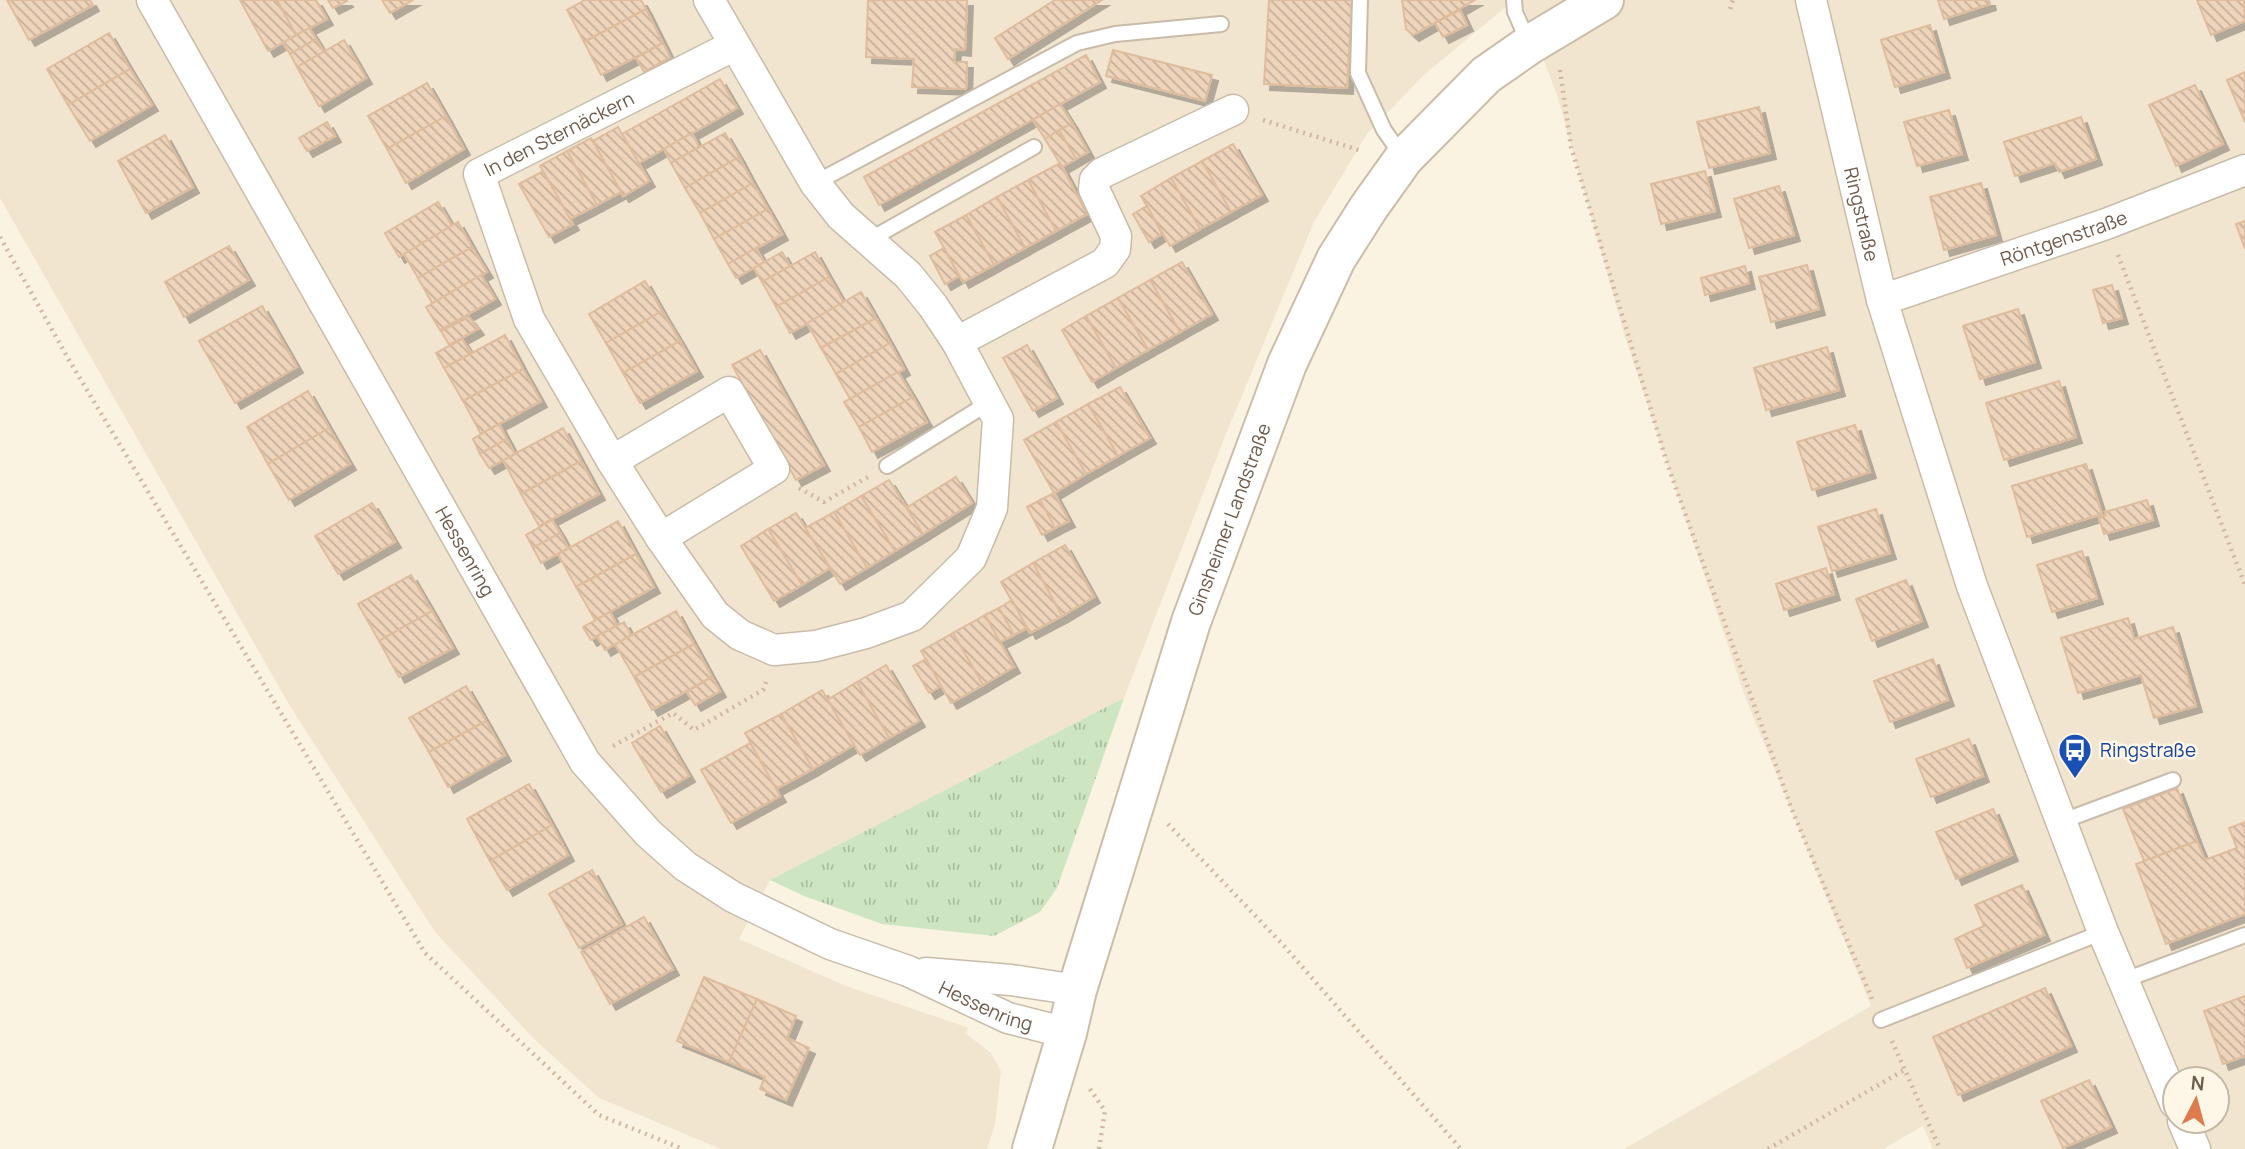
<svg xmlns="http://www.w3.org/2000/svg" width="2245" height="1149" viewBox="0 0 2245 1149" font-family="Manrope,sans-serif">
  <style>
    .residential { fill: #f1e5d0; fill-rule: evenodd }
    .grass { fill: url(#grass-tufts) }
    .building { fill: url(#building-back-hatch); stroke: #dfbc9c; stroke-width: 2; filter: url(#shadow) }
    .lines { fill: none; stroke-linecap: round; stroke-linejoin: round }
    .service-casing { stroke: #cabba9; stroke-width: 18 }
    .minor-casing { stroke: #cabba9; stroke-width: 33 }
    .secondary-casing { stroke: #cdbca8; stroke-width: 42 }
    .path { stroke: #d2b79f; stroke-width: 4.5; stroke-dasharray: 2 5; stroke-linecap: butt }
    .service { stroke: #fff; stroke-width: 14 }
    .minor { stroke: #fff; stroke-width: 30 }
    .secondary { stroke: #fff; stroke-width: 38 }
    .labels { text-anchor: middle; stroke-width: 5; stroke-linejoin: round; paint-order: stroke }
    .street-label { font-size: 19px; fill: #705b4a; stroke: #fef7e7 }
    .transit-label { font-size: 19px; fill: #164399; stroke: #fef7e7; text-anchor: start }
  </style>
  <defs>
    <pattern id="grass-tufts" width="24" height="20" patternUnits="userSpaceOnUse" patternTransform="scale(1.75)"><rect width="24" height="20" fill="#cde6c1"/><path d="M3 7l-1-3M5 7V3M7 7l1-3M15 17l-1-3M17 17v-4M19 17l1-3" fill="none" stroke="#abbd9f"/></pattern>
    <pattern id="building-back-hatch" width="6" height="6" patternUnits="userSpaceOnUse" patternTransform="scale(1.75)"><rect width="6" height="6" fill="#eed4bb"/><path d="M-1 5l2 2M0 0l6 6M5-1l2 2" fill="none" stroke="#c5af9a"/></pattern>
    <filter id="shadow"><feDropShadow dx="6" dy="6" stdDeviation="0" flood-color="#0004"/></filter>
  </defs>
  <rect width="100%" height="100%" fill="#faf3e2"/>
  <!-- residential -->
  <g class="residential">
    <path d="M 0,0 L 1514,0 L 1425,74 L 1367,134 L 1314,222 L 1226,434 L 1124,698 L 770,880 L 739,939 L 846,986 L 969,1028 L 965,1033 L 991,1053 L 1001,1071 L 995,1124 L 987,1149 L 721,1149 L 599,1098 L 533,1038 L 435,932 L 290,706 L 0,198 Z"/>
    <path d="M 1521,0 L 2245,0 L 2245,1149 L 1933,1149 L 1923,1126 L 1883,1149 L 1624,1149 L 1871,1006 L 1744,694 L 1625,337 L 1557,95 ZM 2175,1079 L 2217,1079 L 2217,1121 L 2175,1121 Z"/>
  </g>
  <!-- grass -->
  <path class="grass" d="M 1124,698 L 1057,888 L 1040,912 L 994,936 L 882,924 L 804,896 L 770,880 Z"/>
  <!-- building -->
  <g class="building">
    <path d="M 7,0 L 90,0 L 93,5 L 29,40 Z"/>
    <path d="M 240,0 L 277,0 L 296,35 L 268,51 Z"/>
    <path d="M 277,0 L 316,0 L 327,19 L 296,35 Z"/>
    <path d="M 328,0 L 346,0 L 347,1 L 333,8 Z"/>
    <path d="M 382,0 L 413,0 L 390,13 Z"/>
    <path d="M 585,0 L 641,0 L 646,9 L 584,42 L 567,10 Z"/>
    <path d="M 881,0 L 967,0 L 965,50 L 955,49 L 954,62 L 967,62 L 966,89 L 912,87 L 914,59 L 866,57 L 868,1 Z"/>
    <path d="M 1055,0 L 1102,0 L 1008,59 L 995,38 Z"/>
    <path d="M 1269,0 L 1352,0 L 1347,88 L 1264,84 Z"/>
    <path d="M 1402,0 L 1475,0 L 1413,35 L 1406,29 Z"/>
    <path d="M 1938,0 L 1989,0 L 1990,4 L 1944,19 Z"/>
    <path d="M 2197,0 L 2244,0 L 2245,21 L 2211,35 Z"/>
    <path d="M 646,9 L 663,43 L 601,75 L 584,42 Z"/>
    <path d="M 1460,10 L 1467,25 L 1443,37 L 1435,23 Z"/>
    <path d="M 1930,25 L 1944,72 L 1895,87 L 1881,40 Z"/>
    <path d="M 309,28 L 316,39 L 290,54 L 283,43 Z"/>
    <path d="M 109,33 L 130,69 L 68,105 L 47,69 Z"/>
    <path d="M 316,39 L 324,52 L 297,67 L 290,54 Z"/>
    <path d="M 344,40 L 366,78 L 319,106 L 297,67 Z"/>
    <path d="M 663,43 L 670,57 L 644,72 L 636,58 Z"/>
    <path d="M 1113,50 L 1212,75 L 1205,101 L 1106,76 Z"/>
    <path d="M 1086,55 L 1100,82 L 879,205 L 864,177 Z"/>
    <path d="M 130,69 L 152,105 L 90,141 L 68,105 Z"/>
    <path d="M 2245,72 L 2245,122 L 2227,80 Z"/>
    <path d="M 720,79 L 737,108 L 639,163 L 622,134 Z"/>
    <path d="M 427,83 L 446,116 L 387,149 L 368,116 Z"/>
    <path d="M 2195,85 L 2223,144 L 2176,166 L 2149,105 Z"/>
    <path d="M 1060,104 L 1072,123 L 1045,139 L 1033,120 Z"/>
    <path d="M 1759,107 L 1770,153 L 1709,168 L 1697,122 Z"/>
    <path d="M 1949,110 L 1962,154 L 1917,166 L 1904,122 Z"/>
    <path d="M 446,116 L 464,149 L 406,183 L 387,149 Z"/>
    <path d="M 2081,117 L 2096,159 L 2059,172 L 2055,163 L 2015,176 L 2004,142 Z"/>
    <path d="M 327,122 L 335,136 L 307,151 L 299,138 Z"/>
    <path d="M 1072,123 L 1088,152 L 1076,159 L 1059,130 Z"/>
    <path d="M 618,127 L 649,181 L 623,196 L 593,141 Z"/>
    <path d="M 1059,130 L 1076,159 L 1062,167 L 1045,139 Z"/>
    <path d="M 692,133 L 699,147 L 671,163 L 664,149 Z"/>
    <path d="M 725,133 L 739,157 L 685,188 L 671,163 Z"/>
    <path d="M 165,135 L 193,187 L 146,213 L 118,161 Z"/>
    <path d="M 591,138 L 621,192 L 597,205 L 567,151 Z"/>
    <path d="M 1233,144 L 1262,195 L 1231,212 L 1202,161 Z"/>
    <path d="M 567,151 L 597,205 L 570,219 L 540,166 Z"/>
    <path d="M 739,157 L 753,183 L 700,213 L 685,188 Z"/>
    <path d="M 1202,161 L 1231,212 L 1200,229 L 1171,178 Z"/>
    <path d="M 1060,163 L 1087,214 L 1056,231 L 1028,180 Z"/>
    <path d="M 543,171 L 573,224 L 549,237 L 519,184 Z"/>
    <path d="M 1705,171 L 1715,211 L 1661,224 L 1651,184 Z"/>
    <path d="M 1171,178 L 1200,229 L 1170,246 L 1141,196 Z"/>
    <path d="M 1028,180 L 1056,231 L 1025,248 L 997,197 Z"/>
    <path d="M 753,183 L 768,209 L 714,239 L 700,213 Z"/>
    <path d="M 1981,183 L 1996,235 L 1944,250 L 1930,197 Z"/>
    <path d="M 1779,186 L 1794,235 L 1749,248 L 1734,199 Z"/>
    <path d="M 997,197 L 1025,248 L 994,265 L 966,215 Z"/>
    <path d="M 438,202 L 452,226 L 399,257 L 385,233 Z"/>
    <path d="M 1147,206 L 1162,234 L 1149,242 L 1133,214 Z"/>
    <path d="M 768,209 L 782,234 L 728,264 L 714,239 Z"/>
    <path d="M 966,215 L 994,265 L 963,282 L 935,232 Z"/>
    <path d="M 2245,221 L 2245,249 L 2236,224 Z"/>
    <path d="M 458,222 L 472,247 L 418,278 L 404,254 Z"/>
    <path d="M 229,246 L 249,280 L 184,317 L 165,282 Z"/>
    <path d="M 472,247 L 487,272 L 432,303 L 418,278 Z"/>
    <path d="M 756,248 L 764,262 L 736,278 L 728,264 Z"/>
    <path d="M 944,248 L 959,276 L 945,284 L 930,256 Z"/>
    <path d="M 782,252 L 790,266 L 762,282 L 754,268 Z"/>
    <path d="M 815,252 L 829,277 L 776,307 L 762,282 Z"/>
    <path d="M 1182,262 L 1212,314 L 1180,332 L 1150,280 Z"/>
    <path d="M 1807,265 L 1819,309 L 1771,322 L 1759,277 Z"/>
    <path d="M 1745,266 L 1749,283 L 1705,295 L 1701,278 Z"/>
    <path d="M 481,275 L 495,299 L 440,330 L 426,307 Z"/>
    <path d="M 829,277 L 844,303 L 790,333 L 776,307 Z"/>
    <path d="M 1150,280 L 1180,332 L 1148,350 L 1118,298 Z"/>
    <path d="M 645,281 L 662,311 L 606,343 L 589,314 Z"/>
    <path d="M 2112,285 L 2122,318 L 2103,323 L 2093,290 Z"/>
    <path d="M 861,292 L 876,318 L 821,348 L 807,323 Z"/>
    <path d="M 1118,298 L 1148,350 L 1116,368 L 1086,316 Z"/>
    <path d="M 262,306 L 297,367 L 235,403 L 199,341 Z"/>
    <path d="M 2018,309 L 2035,362 L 1980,379 L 1963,326 Z"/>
    <path d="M 662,311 L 680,341 L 623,373 L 606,343 Z"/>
    <path d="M 1086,316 L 1116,368 L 1092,382 L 1062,330 Z"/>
    <path d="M 469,317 L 478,329 L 449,345 L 441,331 Z"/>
    <path d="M 876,318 L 890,343 L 836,374 L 821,348 Z"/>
    <path d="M 505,335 L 523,369 L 463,401 L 444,368 Z"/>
    <path d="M 462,339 L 471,353 L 444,368 L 436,353 Z"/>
    <path d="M 680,341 L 697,371 L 640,403 L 623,373 Z"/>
    <path d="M 890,343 L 904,369 L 850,399 L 836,374 Z"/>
    <path d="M 1027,345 L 1057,398 L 1033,411 L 1003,358 Z"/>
    <path d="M 1827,347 L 1839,390 L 1766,410 L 1754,368 Z"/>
    <path d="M 760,350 L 824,465 L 796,480 L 732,365 Z"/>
    <path d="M 523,369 L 541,401 L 481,434 L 463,401 Z"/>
    <path d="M 898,372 L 913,397 L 859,427 L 844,402 Z"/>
    <path d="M 2059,381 L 2076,437 L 2004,460 L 1986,403 Z"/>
    <path d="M 1120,387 L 1150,438 L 1118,456 L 1088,404 Z"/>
    <path d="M 308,391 L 329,428 L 268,464 L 247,427 Z"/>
    <path d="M 913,397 L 927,422 L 872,452 L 859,427 Z"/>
    <path d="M 1088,404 L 1118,456 L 1086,474 L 1056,422 Z"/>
    <path d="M 1056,422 L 1086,474 L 1054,493 L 1024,440 Z"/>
    <path d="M 499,424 L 507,439 L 480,454 L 473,439 Z"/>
    <path d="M 1855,425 L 1870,472 L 1812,490 L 1797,442 Z"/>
    <path d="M 329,428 L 350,464 L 289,500 L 268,464 Z"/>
    <path d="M 563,428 L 581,461 L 521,494 L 503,460 Z"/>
    <path d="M 507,439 L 515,454 L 489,468 L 480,454 Z"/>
    <path d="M 581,461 L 599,494 L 539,526 L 521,494 Z"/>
    <path d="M 2086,464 L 2102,514 L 2027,537 L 2012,486 Z"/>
    <path d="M 956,477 L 972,503 L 923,534 L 906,508 Z"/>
    <path d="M 889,480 L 923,534 L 895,551 L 861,496 Z"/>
    <path d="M 1054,493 L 1069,521 L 1055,528 L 1040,500 Z"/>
    <path d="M 861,496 L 895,551 L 867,568 L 834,512 Z"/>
    <path d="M 1040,500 L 1055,528 L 1042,535 L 1027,507 Z"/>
    <path d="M 2147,500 L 2153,520 L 2104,534 L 2099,518 L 2106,515 L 2105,512 Z"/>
    <path d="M 372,503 L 395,542 L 338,574 L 315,536 Z"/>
    <path d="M 1876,509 L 1890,553 L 1832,571 L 1818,527 Z"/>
    <path d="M 834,512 L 867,568 L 840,584 L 805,528 Z"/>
    <path d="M 796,513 L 830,568 L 802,585 L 768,529 Z"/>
    <path d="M 552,520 L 560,533 L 533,548 L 526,535 Z"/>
    <path d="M 618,521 L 636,554 L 576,587 L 558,554 Z"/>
    <path d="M 768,529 L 802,585 L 774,601 L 741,546 Z"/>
    <path d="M 560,533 L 568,548 L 541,563 L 533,548 Z"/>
    <path d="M 1065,545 L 1094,597 L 1062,616 L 1033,563 Z"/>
    <path d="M 2082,551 L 2097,598 L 2052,612 L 2037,565 Z"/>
    <path d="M 636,554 L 654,587 L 595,620 L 576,587 Z"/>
    <path d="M 1033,563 L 1062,616 L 1030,633 L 1001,582 Z"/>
    <path d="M 1826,568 L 1834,594 L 1784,610 L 1776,584 Z"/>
    <path d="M 411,575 L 432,611 L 379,641 L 358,604 Z"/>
    <path d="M 1906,580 L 1922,621 L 1872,641 L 1856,599 Z"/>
    <path d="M 1012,600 L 1027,628 L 1014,635 L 999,608 Z"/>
    <path d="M 999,608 L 1014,635 L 1000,642 L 985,615 Z"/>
    <path d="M 432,611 L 453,648 L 399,677 L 379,641 Z"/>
    <path d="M 676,611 L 694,644 L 634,677 L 615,644 Z"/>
    <path d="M 610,612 L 617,625 L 591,640 L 583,627 Z"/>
    <path d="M 985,615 L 1014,667 L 983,685 L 953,633 Z"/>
    <path d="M 2128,618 L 2134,639 L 2173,627 L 2196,706 L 2154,718 L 2141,675 L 2078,693 L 2061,638 Z"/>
    <path d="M 624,622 L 631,635 L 605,650 L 597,636 Z"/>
    <path d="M 953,633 L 983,685 L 951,703 L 921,651 Z"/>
    <path d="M 694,644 L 712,677 L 652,710 L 634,677 Z"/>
    <path d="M 926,659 L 941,686 L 929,693 L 913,666 Z"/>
    <path d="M 1933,659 L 1948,700 L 1890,722 L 1874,681 Z"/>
    <path d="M 886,665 L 919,721 L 889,738 L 857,682 Z"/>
    <path d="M 712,677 L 720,691 L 695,705 L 687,692 Z"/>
    <path d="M 857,682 L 889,738 L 860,755 L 827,700 Z"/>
    <path d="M 466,686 L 486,721 L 429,752 L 409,718 Z"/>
    <path d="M 822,690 L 854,745 L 813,769 L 781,714 Z"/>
    <path d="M 781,714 L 813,769 L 776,789 L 745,733 Z"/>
    <path d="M 486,721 L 505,755 L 448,787 L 429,752 Z"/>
    <path d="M 660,726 L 689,776 L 661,792 L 632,743 Z"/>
    <path d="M 1969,739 L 1983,776 L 1931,797 L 1916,759 Z"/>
    <path d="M 750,743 L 780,796 L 731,823 L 701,770 Z"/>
    <path d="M 529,784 L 552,825 L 490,861 L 467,819 Z"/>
    <path d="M 2177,788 L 2197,841 L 2144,861 L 2123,809 Z"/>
    <path d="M 1993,809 L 2012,855 L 1956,879 L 1936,832 Z"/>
    <path d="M 2245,822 L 2245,914 L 2166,944 L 2136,864 L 2197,841 L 2205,860 L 2237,848 L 2229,828 Z"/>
    <path d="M 552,825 L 568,855 L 507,890 L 490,861 Z"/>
    <path d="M 592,870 L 622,924 L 579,948 L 549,894 Z"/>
    <path d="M 2022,885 L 2044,935 L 1967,968 L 1955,939 L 1984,926 L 1975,905 Z"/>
    <path d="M 644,917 L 673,969 L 610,1004 L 581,952 Z"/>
    <path d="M 704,977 L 757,999 L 729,1062 L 677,1041 Z"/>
    <path d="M 2045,988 L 2071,1046 L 1958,1095 L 1933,1037 Z"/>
    <path d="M 2245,996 L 2245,1056 L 2223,1064 L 2204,1011 Z"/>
    <path d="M 757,999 L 796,1016 L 787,1038 L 809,1048 L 786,1100 L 760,1089 L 765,1077 L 729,1062 Z"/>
    <path d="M 2089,1080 L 2111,1127 L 2063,1148 L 2041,1101 Z"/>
  </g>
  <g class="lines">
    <defs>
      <g id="service">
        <path d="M 1360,0 L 1358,73 L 1384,130 L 1403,157"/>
        <path d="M 1514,0 L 1515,12 L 1529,44"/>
        <path d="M 815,183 L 1077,43 L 1115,34 L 1221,24"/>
        <path d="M 869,240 L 1034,147"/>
        <path d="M 887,466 L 990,402"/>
        <path d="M 2060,822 L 2173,780"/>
        <path d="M 2122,981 L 2245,935"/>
        <path d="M 1881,1020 L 2103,932"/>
      </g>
      <g id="minor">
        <path id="s1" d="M 152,0 L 585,762 L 648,833 L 685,866 L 733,897 L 830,944 L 908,971 L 1008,1018 L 1067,1033"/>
        <path id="s2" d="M 709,0 L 815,183 L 841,216 L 908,275 L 933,306 L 957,342 L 998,419 L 992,508 L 971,558 L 912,616 L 866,633 L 816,646 L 774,650 L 740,635 L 715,615 L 661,538 L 612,461 L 529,319 L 479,174 L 735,45"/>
        <path id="s3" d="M 1811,0 L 1882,300 L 1972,586 L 2103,932 L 2175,1103"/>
        <path id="s4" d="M 1882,300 L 2106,224 L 2245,170"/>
        <path d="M 957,342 L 1105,263 L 1115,249 L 1116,236 L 1094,189 L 1095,180 L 1102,173 L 1233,110"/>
        <path d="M 612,461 L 729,392 L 774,469 L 661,538"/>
        <path d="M 926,973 L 1011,980 L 1077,990"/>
        <path d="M 2183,1121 L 2195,1149"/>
      </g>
      <g id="secondary">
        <path id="s5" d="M 1032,1149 L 1067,1033 L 1077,990 L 1191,622 L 1287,364 L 1336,259 L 1369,207 L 1404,158 L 1486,75 L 1529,45 L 1604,0"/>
      </g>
    </defs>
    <!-- service casing -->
    <use href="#service" class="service-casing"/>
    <!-- minor casing -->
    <use href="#minor" class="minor-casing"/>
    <!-- secondary casing -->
    <use href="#secondary" class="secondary-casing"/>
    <!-- path -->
    <g class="path">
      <path d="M 1730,9 L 1733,0"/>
      <path d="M 1560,70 L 1571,147 L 1668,466 L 1792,810 L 1872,999"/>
      <path d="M 1263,120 L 1362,151"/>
      <path d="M 0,237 L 69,360 L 425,953 L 599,1115 L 683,1149"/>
      <path d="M 2118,255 L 2245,585"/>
      <path d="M 799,488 L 824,502 L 868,477"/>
      <path d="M 613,746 L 673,713 L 694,730 L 763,690 L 766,682"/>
      <path d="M 1168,824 L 1285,947 L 1461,1149"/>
      <path d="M 1892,1041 L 1940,1149"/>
      <path d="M 1090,1089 L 1105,1111 L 1099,1149"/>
      <path d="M 1768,1149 L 1906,1069"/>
    </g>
    <!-- service -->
    <use href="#service" class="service"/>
    <!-- minor -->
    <use href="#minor" class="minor"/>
    <!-- secondary -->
    <use href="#secondary" class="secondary"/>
  </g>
  <!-- icons -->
  <defs>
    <symbol id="bus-pin" viewBox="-11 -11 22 30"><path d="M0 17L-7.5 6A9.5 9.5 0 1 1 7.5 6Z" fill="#1a4fb4" stroke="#fef7e7"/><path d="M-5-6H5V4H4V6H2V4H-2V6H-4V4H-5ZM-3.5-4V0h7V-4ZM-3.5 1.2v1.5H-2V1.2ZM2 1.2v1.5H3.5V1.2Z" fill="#fff"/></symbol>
  </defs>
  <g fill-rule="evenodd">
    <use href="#bus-pin" x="2056" y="731" width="38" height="52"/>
  </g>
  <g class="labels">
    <!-- street labels -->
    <g class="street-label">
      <text dy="7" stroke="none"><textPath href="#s2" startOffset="1544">In den Sternäckern</textPath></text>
      <text dy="7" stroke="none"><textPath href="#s3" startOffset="220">Ringstraße</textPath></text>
      <text dy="7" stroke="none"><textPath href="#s4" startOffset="192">Röntgenstraße</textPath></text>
      <text dy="7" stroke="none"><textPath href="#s5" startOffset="660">Ginsheimer Landstraße</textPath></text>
      <text dy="7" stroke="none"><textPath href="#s1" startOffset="634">Hessenring</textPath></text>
      <text dy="7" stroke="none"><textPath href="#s1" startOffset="1354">Hessenring</textPath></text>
    </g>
    <!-- transit labels -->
    <g class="transit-label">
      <text x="2100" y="757">Ringstraße</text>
    </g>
  </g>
  <!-- north arrow -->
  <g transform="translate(2196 1100) rotate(6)"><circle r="33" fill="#fef7e7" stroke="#c5b9a8" stroke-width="2"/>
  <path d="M0-5L12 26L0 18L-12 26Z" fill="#dd7a4e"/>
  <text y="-10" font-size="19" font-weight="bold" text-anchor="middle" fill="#705b4a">N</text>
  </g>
</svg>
